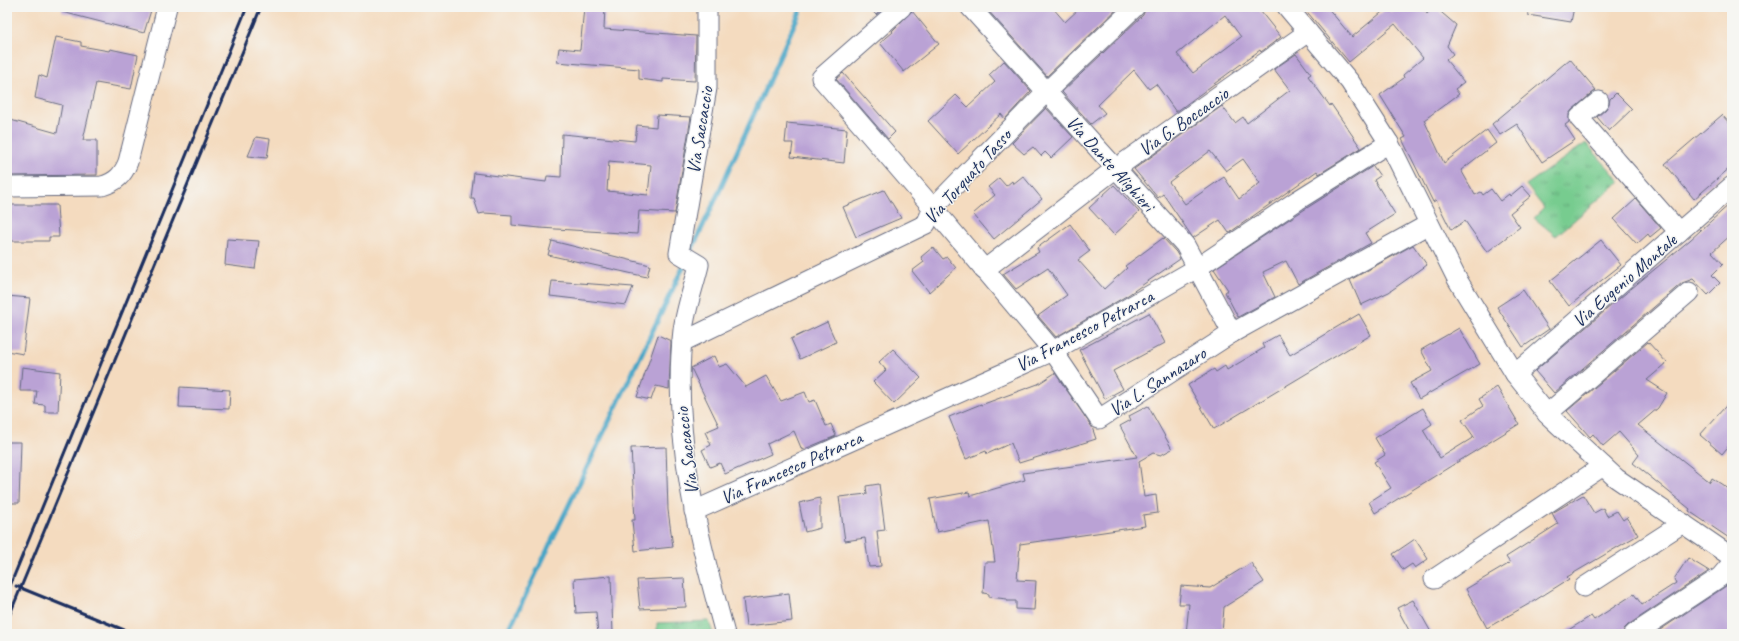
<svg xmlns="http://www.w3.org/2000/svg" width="1739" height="641" viewBox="0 0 1739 641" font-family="Caveat,sans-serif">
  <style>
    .grass { fill: url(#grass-tufts); stroke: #497e76 }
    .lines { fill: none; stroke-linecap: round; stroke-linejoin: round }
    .stream { stroke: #48a6c6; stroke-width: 5 }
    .building { fill: #baa2d5; fill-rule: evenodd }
    .street-casing { stroke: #676b80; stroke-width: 21 }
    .street { stroke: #fff; stroke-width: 19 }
    .rail { stroke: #1b2f5e; stroke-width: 3 }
    .labels { text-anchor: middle; stroke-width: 3; stroke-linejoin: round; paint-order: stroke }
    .street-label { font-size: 19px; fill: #1b2f5e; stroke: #f6f6f2 }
  </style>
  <defs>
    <pattern id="grass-tufts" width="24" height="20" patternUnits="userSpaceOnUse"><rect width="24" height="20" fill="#77cc8f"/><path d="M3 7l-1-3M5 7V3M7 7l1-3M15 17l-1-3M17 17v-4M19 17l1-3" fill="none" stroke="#61a678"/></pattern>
  </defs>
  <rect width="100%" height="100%" fill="#f6f6f2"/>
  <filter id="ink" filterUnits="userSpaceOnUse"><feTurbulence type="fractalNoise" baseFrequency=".025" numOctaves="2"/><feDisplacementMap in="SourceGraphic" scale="8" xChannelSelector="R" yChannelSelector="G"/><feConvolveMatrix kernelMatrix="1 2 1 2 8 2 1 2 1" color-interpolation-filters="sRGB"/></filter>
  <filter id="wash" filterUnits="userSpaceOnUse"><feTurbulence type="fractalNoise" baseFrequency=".012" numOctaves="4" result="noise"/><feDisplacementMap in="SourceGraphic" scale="16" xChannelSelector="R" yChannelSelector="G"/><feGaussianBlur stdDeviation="0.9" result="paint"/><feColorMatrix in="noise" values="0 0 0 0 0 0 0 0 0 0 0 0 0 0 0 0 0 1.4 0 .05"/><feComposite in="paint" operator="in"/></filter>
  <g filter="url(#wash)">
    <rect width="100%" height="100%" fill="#f4dbbf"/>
    <!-- grass -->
    <g class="grass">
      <path d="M 1586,143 L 1620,181 L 1556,236 L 1534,218 L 1544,208 L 1526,185 Z"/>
      <path d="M 709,621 L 713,634 L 657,634 L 657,623 Z"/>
    </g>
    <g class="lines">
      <!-- stream -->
      <path class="stream" d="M 507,634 L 713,205 L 802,7"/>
    </g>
    <g id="blocks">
      <!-- building -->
      <g class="building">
        <path d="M 62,7 L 152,7 L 144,33 L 62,12 Z"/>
        <path d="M 584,7 L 605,7 L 604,29 L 696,36 L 695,81 L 663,79 L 663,82 L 639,79 L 639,69 L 557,62 L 559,48 L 580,50 Z"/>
        <path d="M 869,7 L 885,7 L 876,15 Z"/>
        <path d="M 985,7 L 1052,7 L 1065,22 L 1081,7 L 1119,7 L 1047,76 Z"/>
        <path d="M 1146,7 L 1257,7 L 1281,37 L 1261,52 L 1260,50 L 1176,112 L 1156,84 L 1149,89 L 1134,70 L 1098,105 L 1105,113 L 1091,124 L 1062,92 L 1143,15 ZM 1225,15 L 1241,37 L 1193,73 L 1177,54 Z"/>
        <path d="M 1303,7 L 1327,7 L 1352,37 L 1387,8 L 1391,12 L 1397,7 L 1421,7 L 1427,14 L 1433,7 L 1435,7 L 1456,25 L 1447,46 L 1453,54 L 1446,60 L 1464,82 L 1455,89 L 1459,94 L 1424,120 L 1444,163 L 1487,130 L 1496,143 L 1461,170 L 1475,195 L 1481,192 L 1483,195 L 1491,189 L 1500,201 L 1509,194 L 1510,196 L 1522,186 L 1531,196 L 1510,213 L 1520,227 L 1487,252 L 1465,221 L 1451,230 L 1436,200 L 1433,202 L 1402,139 L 1406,137 L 1380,95 L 1404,78 L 1403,75 L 1423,58 L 1395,24 L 1349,62 Z"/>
        <path d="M 1528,7 L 1574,7 L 1571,22 L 1528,15 Z"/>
        <path d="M 912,11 L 939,44 L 904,72 L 880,43 L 893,32 L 892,31 Z"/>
        <path d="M 56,37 L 81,42 L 81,46 L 109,51 L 110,49 L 138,55 L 131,89 L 96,83 L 83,140 L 97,140 L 97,175 L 7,176 L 7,119 L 57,133 L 62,105 L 35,98 L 39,75 L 47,78 Z"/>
        <path d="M 1296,54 L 1311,74 L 1308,76 L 1330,106 L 1331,104 L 1361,148 L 1319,174 L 1317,171 L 1229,233 L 1220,220 L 1193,238 L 1163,194 L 1158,198 L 1134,169 L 1222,106 L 1235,123 L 1243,117 L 1247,123 L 1290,90 L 1274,69 ZM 1210,151 L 1226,171 L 1243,159 L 1260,183 L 1239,199 L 1224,177 L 1185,204 L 1169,182 Z"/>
        <path d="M 1570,59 L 1596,90 L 1572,110 L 1569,114 L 1569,122 L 1565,125 L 1575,140 L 1542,162 L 1517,124 L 1500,135 L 1492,124 Z"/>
        <path d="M 1004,61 L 1031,91 L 1005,119 L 1001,114 L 958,154 L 928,121 L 956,95 L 968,107 L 995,82 L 989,75 Z"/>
        <path d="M 843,73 L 895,132 L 888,139 L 836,79 Z"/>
        <path d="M 1616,93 L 1632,109 L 1609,131 L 1597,117 L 1606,109 L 1609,104 L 1610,99 Z"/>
        <path d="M 1046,108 L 1073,137 L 1051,158 L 1045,152 L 1041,156 L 1033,147 L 1024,154 L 1012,143 Z"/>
        <path d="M 657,115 L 691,117 L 675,213 L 639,211 L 637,234 L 540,228 L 512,225 L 512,215 L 484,213 L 479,214 L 474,199 L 471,199 L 474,173 L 546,182 L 547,176 L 561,177 L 562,134 L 635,141 L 637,125 L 656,127 ZM 609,161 L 651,165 L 648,195 L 607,191 Z"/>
        <path d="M 1722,115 L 1732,126 L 1732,166 L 1694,199 L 1665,164 Z"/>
        <path d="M 787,123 L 847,129 L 844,163 L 791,157 L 793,143 L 785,143 Z"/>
        <path d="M 256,137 L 270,139 L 267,158 L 248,156 Z"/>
        <path d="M 1373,166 L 1380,176 L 1374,180 L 1395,214 L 1365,233 L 1371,243 L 1298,284 L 1286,261 L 1263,272 L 1275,297 L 1238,317 L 1225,292 L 1228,290 L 1214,269 L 1288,220 Z"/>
        <path d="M 1023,176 L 1042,199 L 994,239 L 973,214 L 995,195 L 988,187 L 999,178 L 1006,186 L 1012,181 L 1013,184 Z"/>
        <path d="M 1114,185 L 1139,212 L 1114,235 L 1089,208 Z"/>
        <path d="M 884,190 L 901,218 L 856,237 L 843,207 Z"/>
        <path d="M 1636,199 L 1661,228 L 1650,237 L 1648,234 L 1637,244 L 1614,219 Z"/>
        <path d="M 1732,202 L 1732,234 L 1712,252 L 1723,264 L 1712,275 L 1720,283 L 1708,295 L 1693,279 L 1682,283 L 1554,393 L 1535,371 L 1620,298 L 1690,240 Z"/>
        <path d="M 7,205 L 57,205 L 59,237 L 49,237 L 49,241 L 7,241 Z"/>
        <path d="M 1070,224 L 1090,251 L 1078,260 L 1104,289 L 1127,268 L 1125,266 L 1163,238 L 1176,252 L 1180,259 L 1128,295 L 1056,337 L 1038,316 L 1067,295 L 1048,268 L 1016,289 L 1003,274 L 1039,252 L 1037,248 Z"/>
        <path d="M 227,239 L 259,241 L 255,269 L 225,265 Z"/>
        <path d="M 1601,240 L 1621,265 L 1569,306 L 1550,281 Z"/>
        <path d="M 552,241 L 650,265 L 647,277 L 548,255 Z"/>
        <path d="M 1413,245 L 1427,265 L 1389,292 L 1361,305 L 1350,280 Z"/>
        <path d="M 933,247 L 943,259 L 947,257 L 956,268 L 929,292 L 912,271 L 924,262 L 921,257 Z"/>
        <path d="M 552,281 L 633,287 L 626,305 L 550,296 Z"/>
        <path d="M 1523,290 L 1549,329 L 1523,347 L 1497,307 Z"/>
        <path d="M 7,296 L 30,298 L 23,354 L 7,351 Z"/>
        <path d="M 1149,313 L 1165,343 L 1113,371 L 1123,389 L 1105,399 L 1079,350 Z"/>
        <path d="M 1359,314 L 1371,335 L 1214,429 L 1188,385 L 1214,369 L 1216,372 L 1225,366 L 1227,370 L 1264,348 L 1262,344 L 1278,335 L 1290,355 Z"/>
        <path d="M 827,322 L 836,342 L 800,359 L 791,339 Z"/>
        <path d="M 1459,328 L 1480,364 L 1419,399 L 1410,383 L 1432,371 L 1421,350 Z"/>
        <path d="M 658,335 L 671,341 L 669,389 L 656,386 L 651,400 L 637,397 Z"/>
        <path d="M 1648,342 L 1667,363 L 1647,380 L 1667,393 L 1658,408 L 1638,425 L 1710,482 L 1712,478 L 1732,491 L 1732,540 L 1689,511 L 1690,509 L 1633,463 L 1639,455 L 1619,432 L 1603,446 L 1593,434 L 1590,437 L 1567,411 Z"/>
        <path d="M 893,349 L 921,378 L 894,404 L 873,382 L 886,370 L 879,362 Z"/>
        <path d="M 714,356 L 719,367 L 727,364 L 746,387 L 766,376 L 781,401 L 805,392 L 809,402 L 815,400 L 826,426 L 831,424 L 836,436 L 802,450 L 794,431 L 767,444 L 771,454 L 725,474 L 720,463 L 710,467 L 702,450 L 711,445 L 705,432 L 719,426 L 691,368 Z"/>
        <path d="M 22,367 L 60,372 L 58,412 L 45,412 L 45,405 L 35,404 L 37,391 L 20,391 Z"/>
        <path d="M 1055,373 L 1092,427 L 1096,439 L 1019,463 L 1011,443 L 987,454 L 986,451 L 966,459 L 949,417 L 981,404 L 981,405 L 1038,384 Z"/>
        <path d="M 180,387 L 230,390 L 229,409 L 179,407 Z"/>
        <path d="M 1497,387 L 1519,424 L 1375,513 L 1369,502 L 1391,488 L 1374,462 L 1385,455 L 1375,438 L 1423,408 L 1432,424 L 1423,430 L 1440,458 L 1474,437 L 1462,420 L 1483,406 L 1479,399 Z"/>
        <path d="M 1732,399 L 1732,442 L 1722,454 L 1700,435 Z"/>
        <path d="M 1148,406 L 1172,449 L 1161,455 L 1153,453 L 1139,461 L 1144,497 L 1156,495 L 1158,513 L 1143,515 L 1145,526 L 1020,544 L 1017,580 L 1036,581 L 1034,610 L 1016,609 L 1016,601 L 1007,601 L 1007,599 L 989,597 L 989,594 L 983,593 L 985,562 L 995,562 L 989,521 L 937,532 L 930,499 L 969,492 L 970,496 L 1025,480 L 1023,473 L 1137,457 L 1120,426 L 1131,420 L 1129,416 Z"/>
        <path d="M 7,442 L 21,442 L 19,503 L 7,503 Z"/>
        <path d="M 666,447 L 668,510 L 673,547 L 635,551 L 632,520 L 635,520 L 631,448 Z"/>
        <path d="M 879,484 L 885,530 L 877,531 L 881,566 L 869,567 L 865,538 L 845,541 L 839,497 L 867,494 L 866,486 Z"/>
        <path d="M 1583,495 L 1594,513 L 1603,508 L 1607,516 L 1617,511 L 1623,520 L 1627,517 L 1638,535 L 1567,577 L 1569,579 L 1534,601 L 1487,628 L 1466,589 L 1510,563 L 1506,557 L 1558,524 L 1552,513 Z"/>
        <path d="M 820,498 L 820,528 L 805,532 L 799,503 Z"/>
        <path d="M 1415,539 L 1428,559 L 1415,568 L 1412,564 L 1403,570 L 1393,554 Z"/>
        <path d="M 1688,558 L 1709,571 L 1628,625 L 1624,629 L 1623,634 L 1562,634 L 1591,616 L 1594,620 L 1634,594 L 1642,605 L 1676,583 L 1674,579 Z"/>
        <path d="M 1251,563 L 1264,582 L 1224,607 L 1222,634 L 1186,634 L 1189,604 L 1179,604 L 1181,586 L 1210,588 Z"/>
        <path d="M 611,576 L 613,634 L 598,634 L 596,612 L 576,613 L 574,579 Z"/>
        <path d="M 684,578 L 686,607 L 640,609 L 637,580 Z"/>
        <path d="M 1729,584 L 1732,586 L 1732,634 L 1654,634 Z"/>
        <path d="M 789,593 L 792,621 L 746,626 L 743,599 Z"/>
        <path d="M 1413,600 L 1432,634 L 1411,634 L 1397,608 Z"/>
      </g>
    </g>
  </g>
  <g filter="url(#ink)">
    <use href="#blocks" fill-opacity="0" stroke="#676b80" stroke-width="1"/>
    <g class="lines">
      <defs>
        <g id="street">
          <path d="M 707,7 L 707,88 L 679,253 L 699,265 C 694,286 686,308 683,330 C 671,434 698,535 725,634"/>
          <path d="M 902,7 L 821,78 L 933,208 L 1053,351 L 1099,419 L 1232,333 L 1429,224"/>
          <path d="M 970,7 L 1185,245 L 1232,333"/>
          <path d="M 1287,7 L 1350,82 L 1389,143 L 1457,279 L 1515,374 L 1547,414 L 1616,478 L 1732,557"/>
          <path d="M 1599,101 L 1579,118 L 1679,232"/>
          <path d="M 7,187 L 102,186 C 116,182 123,175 128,162 L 167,7"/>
          <path d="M 984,270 L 1115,169 L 1308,32"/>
          <path d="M 682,342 L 926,224 L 933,208 L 1047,91 L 1135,7"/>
          <path d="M 1515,374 L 1732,186"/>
          <path d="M 1547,414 L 1689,292"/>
          <path d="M 694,511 L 1053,351 L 1197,268 L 1298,200 L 1389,143"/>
          <path d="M 1434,579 L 1603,466"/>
          <path d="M 1584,587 L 1683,523"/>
          <path d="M 1634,634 L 1720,577 L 1732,563"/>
        </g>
      </defs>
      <!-- street casing -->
      <use href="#street" class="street-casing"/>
      <!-- street -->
      <use href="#street" class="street"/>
      <!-- rail -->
      <g class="rail">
        <path d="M 16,586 L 134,634"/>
        <path d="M 7,593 L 247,7"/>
        <path d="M 7,621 L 261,7"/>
      </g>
    </g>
  </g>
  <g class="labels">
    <!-- street labels -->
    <g class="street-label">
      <text transform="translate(1183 121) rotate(-35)" y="7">Via G. Boccaccio</text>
      <text transform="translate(699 130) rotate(-81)" y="7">Via Saccaccio</text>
      <text transform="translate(1111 163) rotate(48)" y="7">Via Dante Alighieri</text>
      <text transform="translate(967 176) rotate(-48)" y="7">Via Torquato Tasso</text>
      <text transform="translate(1624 280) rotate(-41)" y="7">Via Eugenio Montale</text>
      <text transform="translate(1084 330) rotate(-28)" y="7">Via Francesco Petrarca</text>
      <text transform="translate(1157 381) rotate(-33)" y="7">Via L. Sannazaro</text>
      <text transform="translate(686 451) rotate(-97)" y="7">Via Saccaccio</text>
      <text transform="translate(791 467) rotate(-24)" y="7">Via Francesco Petrarca</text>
    </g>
  </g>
  <!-- margin -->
  <rect width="1739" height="641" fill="none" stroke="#f6f6f2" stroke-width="24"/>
</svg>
